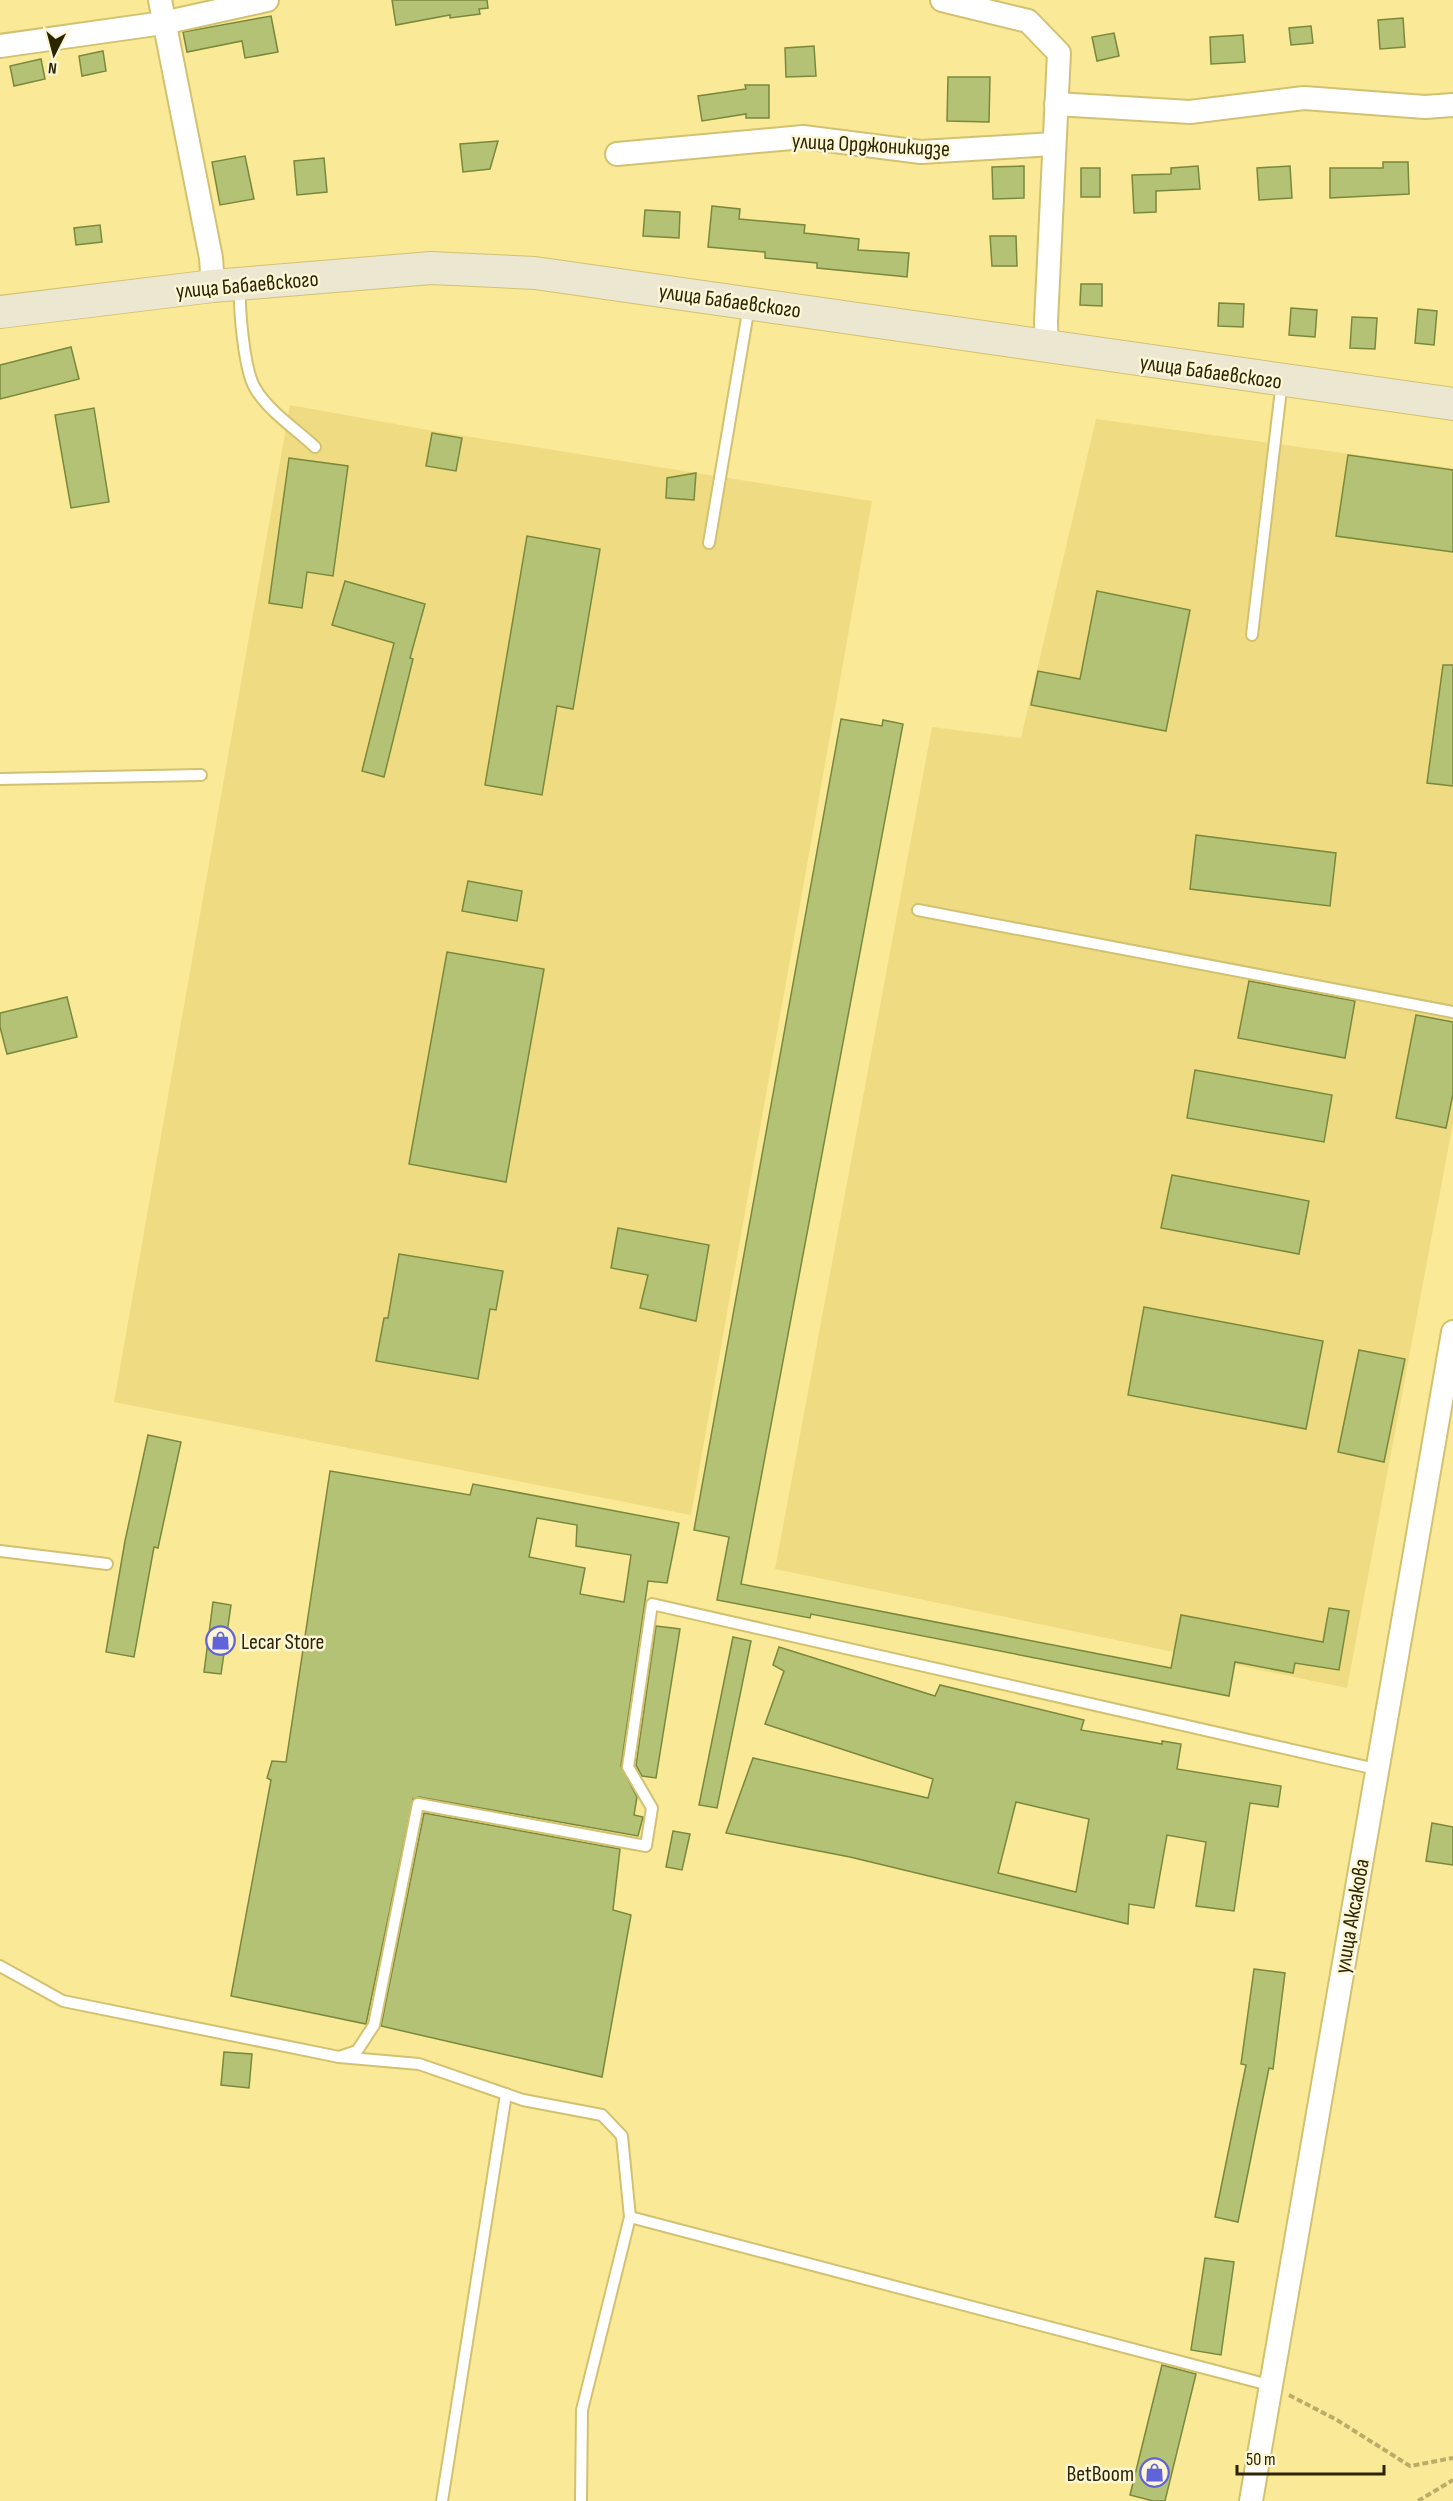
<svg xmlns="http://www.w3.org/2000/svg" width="1453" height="2501" viewBox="0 0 1453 2501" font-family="'Sofia Sans Condensed',sans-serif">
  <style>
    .built { fill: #efdc82 }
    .building { fill: #b3c274; stroke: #7a883b; stroke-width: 1.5; fill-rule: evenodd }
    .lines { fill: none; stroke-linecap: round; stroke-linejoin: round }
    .lane-casing { stroke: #d2c171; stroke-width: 14 }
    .street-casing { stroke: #d2c171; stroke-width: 26 }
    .secondary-casing { stroke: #d2c171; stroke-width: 34 }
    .path { stroke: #baac69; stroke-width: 4; stroke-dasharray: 6 3; stroke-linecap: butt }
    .lane { stroke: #fff; stroke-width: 10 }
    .street { stroke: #fff; stroke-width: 22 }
    .secondary { stroke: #ece7d1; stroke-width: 32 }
    .labels { text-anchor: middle; stroke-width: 5; stroke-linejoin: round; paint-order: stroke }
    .street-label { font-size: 22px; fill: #2c2502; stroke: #fcf6d7 }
    .poi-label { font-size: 22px; fill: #2c2502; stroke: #fcf6d7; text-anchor: start }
  </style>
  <rect width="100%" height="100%" fill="#fae997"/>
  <!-- built -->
  <g class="built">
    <path d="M 290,405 L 434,431 L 872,501 L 691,1515 L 114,1402 Z"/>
    <path d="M 1096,419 L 1453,468 L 1453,1123 L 1347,1688 L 775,1569 L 932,727 L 1021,738 Z"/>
  </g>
  <!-- building -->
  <g class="building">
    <path d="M 392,0 L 487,0 L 488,8 L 479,9 L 480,14 L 450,18 L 450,15 L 396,25 Z"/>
    <path d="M 271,16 L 278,52 L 245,58 L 242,41 L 187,52 L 183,32 Z"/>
    <path d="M 1403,18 L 1405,47 L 1380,49 L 1378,20 Z"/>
    <path d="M 1311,26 L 1313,43 L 1291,45 L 1289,28 Z"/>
    <path d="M 1114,33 L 1119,56 L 1097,61 L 1092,37 Z"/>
    <path d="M 1243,35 L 1245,62 L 1211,64 L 1210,37 Z"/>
    <path d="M 814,46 L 816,76 L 786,77 L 785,48 Z"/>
    <path d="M 103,51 L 106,71 L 82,76 L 79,56 Z"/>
    <path d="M 41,59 L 45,79 L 14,86 L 10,66 Z"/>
    <path d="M 948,77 L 990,77 L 989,122 L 947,121 Z"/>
    <path d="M 745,85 L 769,85 L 769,118 L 746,118 L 746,114 L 702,121 L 698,96 L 746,89 Z"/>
    <path d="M 498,141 L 490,169 L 463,172 L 460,144 Z"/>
    <path d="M 245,156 L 254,199 L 220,205 L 212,162 Z"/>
    <path d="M 324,158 L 327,192 L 297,195 L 294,161 Z"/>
    <path d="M 1383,162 L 1408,162 L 1409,194 L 1330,198 L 1330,168 L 1383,168 Z"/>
    <path d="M 1024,166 L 1024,198 L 993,199 L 992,167 Z"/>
    <path d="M 1198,166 L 1200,189 L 1156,191 L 1156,212 L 1134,213 L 1132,175 L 1171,174 L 1171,168 Z"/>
    <path d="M 1290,166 L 1292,198 L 1259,200 L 1257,168 Z"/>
    <rect x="1081" y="168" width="19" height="29"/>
    <path d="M 712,206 L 740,209 L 739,219 L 805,225 L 804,233 L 859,239 L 858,250 L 909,253 L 907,277 L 817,268 L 817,263 L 765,258 L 765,252 L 708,247 Z"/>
    <path d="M 645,210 L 680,212 L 679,238 L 643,236 Z"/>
    <path d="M 100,225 L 102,242 L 76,245 L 74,228 Z"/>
    <path d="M 990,236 L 1016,236 L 1017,266 L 992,266 Z"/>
    <path d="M 1081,284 L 1102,284 L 1102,306 L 1080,305 Z"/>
    <path d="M 1219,303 L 1244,304 L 1243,327 L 1218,326 Z"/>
    <path d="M 1291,308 L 1317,310 L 1315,337 L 1289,335 Z"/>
    <path d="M 1418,309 L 1437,311 L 1434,345 L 1415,343 Z"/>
    <path d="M 1352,317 L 1377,318 L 1375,349 L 1350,348 Z"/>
    <path d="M 71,347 L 79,379 L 0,399 L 0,365 Z"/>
    <path d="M 94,408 L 109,502 L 71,508 L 55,415 Z"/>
    <path d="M 432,433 L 462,438 L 456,471 L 426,466 Z"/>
    <path d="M 1348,455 L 1453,470 L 1453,552 L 1336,536 Z"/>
    <path d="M 289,458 L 348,466 L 333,576 L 307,572 L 302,608 L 269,603 Z"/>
    <path d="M 696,473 L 694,500 L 666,498 L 667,478 Z"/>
    <path d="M 527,536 L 600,549 L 573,709 L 557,706 L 542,795 L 485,785 Z"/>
    <path d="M 345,581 L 425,604 L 410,658 L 413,659 L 384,777 L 362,771 L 394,643 L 332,625 Z"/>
    <path d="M 1097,591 L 1190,610 L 1166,731 L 1031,705 L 1038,671 L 1080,679 Z"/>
    <path d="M 1443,665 L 1453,665 L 1453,786 L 1427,783 Z"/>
    <path d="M 841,719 L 882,726 L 883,720 L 903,724 L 741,1584 L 1171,1668 L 1181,1615 L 1323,1642 L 1329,1608 L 1349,1611 L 1339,1670 L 1295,1663 L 1293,1673 L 1235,1662 L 1229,1696 L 811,1614 L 810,1618 L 717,1600 L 729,1537 L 694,1530 Z"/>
    <path d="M 1196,835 L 1336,853 L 1330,906 L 1190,889 Z"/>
    <path d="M 468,881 L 522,891 L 517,921 L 462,911 Z"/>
    <path d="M 447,952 L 544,969 L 506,1182 L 409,1164 Z"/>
    <path d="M 1249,981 L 1355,1001 L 1345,1058 L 1238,1038 Z"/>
    <path d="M 67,997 L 77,1037 L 7,1054 L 0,1027 L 0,1013 Z"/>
    <path d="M 1416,1015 L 1453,1022 L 1453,1094 L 1446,1128 L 1396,1118 Z"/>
    <path d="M 1195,1070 L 1332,1095 L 1324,1142 L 1187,1118 Z"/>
    <path d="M 1172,1175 L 1309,1201 L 1299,1254 L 1161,1228 Z"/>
    <path d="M 618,1228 L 709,1245 L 696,1321 L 640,1308 L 648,1275 L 611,1268 Z"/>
    <path d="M 399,1254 L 503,1271 L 496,1310 L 490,1309 L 478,1379 L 376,1361 L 384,1318 L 388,1318 Z"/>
    <path d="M 1144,1307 L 1323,1341 L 1306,1429 L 1128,1395 Z"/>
    <path d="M 1359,1350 L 1405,1359 L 1384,1462 L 1338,1452 Z"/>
    <path d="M 148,1435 L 181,1442 L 158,1548 L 154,1547 L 134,1657 L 106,1652 L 125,1541 Z"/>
    <path d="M 330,1471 L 470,1495 L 473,1484 L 679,1523 L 667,1583 L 648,1581 L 621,1766 L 637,1797 L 634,1815 L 643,1817 L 638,1836 L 419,1797 L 413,1799 L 366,2024 L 231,1996 L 271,1780 L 267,1778 L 272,1761 L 286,1762 ZM 537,1518 L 577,1525 L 576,1546 L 631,1555 L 624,1602 L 580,1594 L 585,1568 L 529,1557 Z"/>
    <path d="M 213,1602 L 231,1605 L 221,1674 L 204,1672 Z"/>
    <path d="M 656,1626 L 680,1629 L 656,1778 L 642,1776 L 636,1765 Z"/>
    <path d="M 733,1637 L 751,1641 L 717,1808 L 699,1805 Z"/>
    <path d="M 779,1647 L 935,1696 L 940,1685 L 1084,1720 L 1081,1730 L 1162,1744 L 1162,1741 L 1181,1744 L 1177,1769 L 1281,1786 L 1278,1807 L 1250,1803 L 1234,1911 L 1196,1906 L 1206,1842 L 1167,1835 L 1154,1908 L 1129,1904 L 1128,1924 L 850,1857 L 726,1833 L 753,1758 L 928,1798 L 933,1779 L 765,1724 L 784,1671 L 773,1665 ZM 1016,1802 L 1089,1819 L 1076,1892 L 998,1873 Z"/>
    <path d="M 424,1813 L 620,1849 L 613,1910 L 631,1915 L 602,2077 L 381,2026 Z"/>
    <path d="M 1432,1823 L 1453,1827 L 1453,1865 L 1426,1861 Z"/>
    <path d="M 673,1831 L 690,1834 L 682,1870 L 666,1867 Z"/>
    <path d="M 1254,1969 L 1285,1973 L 1273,2069 L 1269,2068 L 1238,2222 L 1215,2217 L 1246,2065 L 1241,2064 Z"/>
    <path d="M 224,2052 L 252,2054 L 249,2088 L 221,2085 Z"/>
    <path d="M 1205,2258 L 1234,2262 L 1221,2355 L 1191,2350 Z"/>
    <path d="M 1162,2365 L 1196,2374 L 1165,2501 L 1153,2501 L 1130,2495 Z"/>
  </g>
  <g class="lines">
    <defs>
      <g id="lane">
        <path d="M 240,287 C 239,309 244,370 255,388 C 268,411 296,429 315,447"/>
        <path d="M 709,543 L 749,306"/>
        <path d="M 1252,635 L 1282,381"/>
        <path d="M 0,779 L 201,775"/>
        <path d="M 918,910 L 1453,1012"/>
        <path d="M 0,1551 L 107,1564"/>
        <path d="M 0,1966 L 63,2001 L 339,2057 L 419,2064 L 523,2100 L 602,2115 L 622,2136 L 630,2217 L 582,2410 L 581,2501"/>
        <path d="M 339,2057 L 357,2051 L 374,2025 L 418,1804 L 646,1846 L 652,1808 L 628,1767 L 652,1604 L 1376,1769"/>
        <path d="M 630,2217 L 1269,2385"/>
        <path d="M 442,2501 L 506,2094"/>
      </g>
      <g id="street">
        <path d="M 160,0 L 211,258 L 213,286"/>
        <path d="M 942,0 L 1028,21 L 1059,53 L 1046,322 L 1047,348"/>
        <path d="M 0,46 L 163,23 L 267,0"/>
        <path d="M 1056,104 L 1190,112 L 1304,98 L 1425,107 L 1453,105"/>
        <path d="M 617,154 L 803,137 L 921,152 L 1054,144"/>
        <path d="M 1251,2501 L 1453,1332"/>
      </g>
      <path id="secondary" d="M 0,312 L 213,286 L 431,268 L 535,273 L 1453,404"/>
    </defs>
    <!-- lane casing -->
    <use href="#lane" class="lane-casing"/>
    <!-- street casing -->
    <use href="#street" class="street-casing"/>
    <!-- secondary casing -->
    <use href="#secondary" class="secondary-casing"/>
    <!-- path -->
    <g class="path">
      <path d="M 1289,2395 L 1337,2420 L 1410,2466 L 1453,2458"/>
      <path d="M 1418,2501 L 1453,2480"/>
    </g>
    <!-- lane -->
    <use href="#lane" class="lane"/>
    <!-- street -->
    <use href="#street" class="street"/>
    <!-- secondary -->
    <use href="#secondary" class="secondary"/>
  </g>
  <!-- icons -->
  <defs>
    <symbol id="shop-ring" viewBox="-11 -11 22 22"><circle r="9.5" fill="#fcf6d7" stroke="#6163db" stroke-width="1.5"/><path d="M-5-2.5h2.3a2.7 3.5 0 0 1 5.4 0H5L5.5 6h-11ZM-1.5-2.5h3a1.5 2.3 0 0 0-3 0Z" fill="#6163db"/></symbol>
  </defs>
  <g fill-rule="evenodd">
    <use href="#shop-ring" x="204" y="1624" width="33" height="33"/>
    <use href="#shop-ring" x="1138" y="2456" width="33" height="33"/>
  </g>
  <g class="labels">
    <!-- street labels -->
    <g class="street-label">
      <text transform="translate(871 144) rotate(3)" y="8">улица Орджоникидзе</text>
      <text transform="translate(247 284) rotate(-5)" y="8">улица Бабаевского</text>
      <text transform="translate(730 300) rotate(8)" y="8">улица Бабаевского</text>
      <text transform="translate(1211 371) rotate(8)" y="8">улица Бабаевского</text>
      <text transform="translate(1351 1916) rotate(-80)" y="8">улица Аксакова</text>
    </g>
    <!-- poi labels -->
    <g class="poi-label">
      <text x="241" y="1649">Lecar Store</text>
      <text x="1134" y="2481" text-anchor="end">BetBoom</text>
    </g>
  </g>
  <!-- north arrow -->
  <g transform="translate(54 54) rotate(186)" stroke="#fcf6d7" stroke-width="4.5" paint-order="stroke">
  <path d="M0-4.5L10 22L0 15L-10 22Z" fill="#2c2502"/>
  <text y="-9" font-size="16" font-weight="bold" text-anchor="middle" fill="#2c2502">N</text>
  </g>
  <!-- scale -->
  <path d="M1237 2465v9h147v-9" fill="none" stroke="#2c2502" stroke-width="3"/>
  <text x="1246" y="2465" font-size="18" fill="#2c2502" stroke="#fcf6d7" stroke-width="4.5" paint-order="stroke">50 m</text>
</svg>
